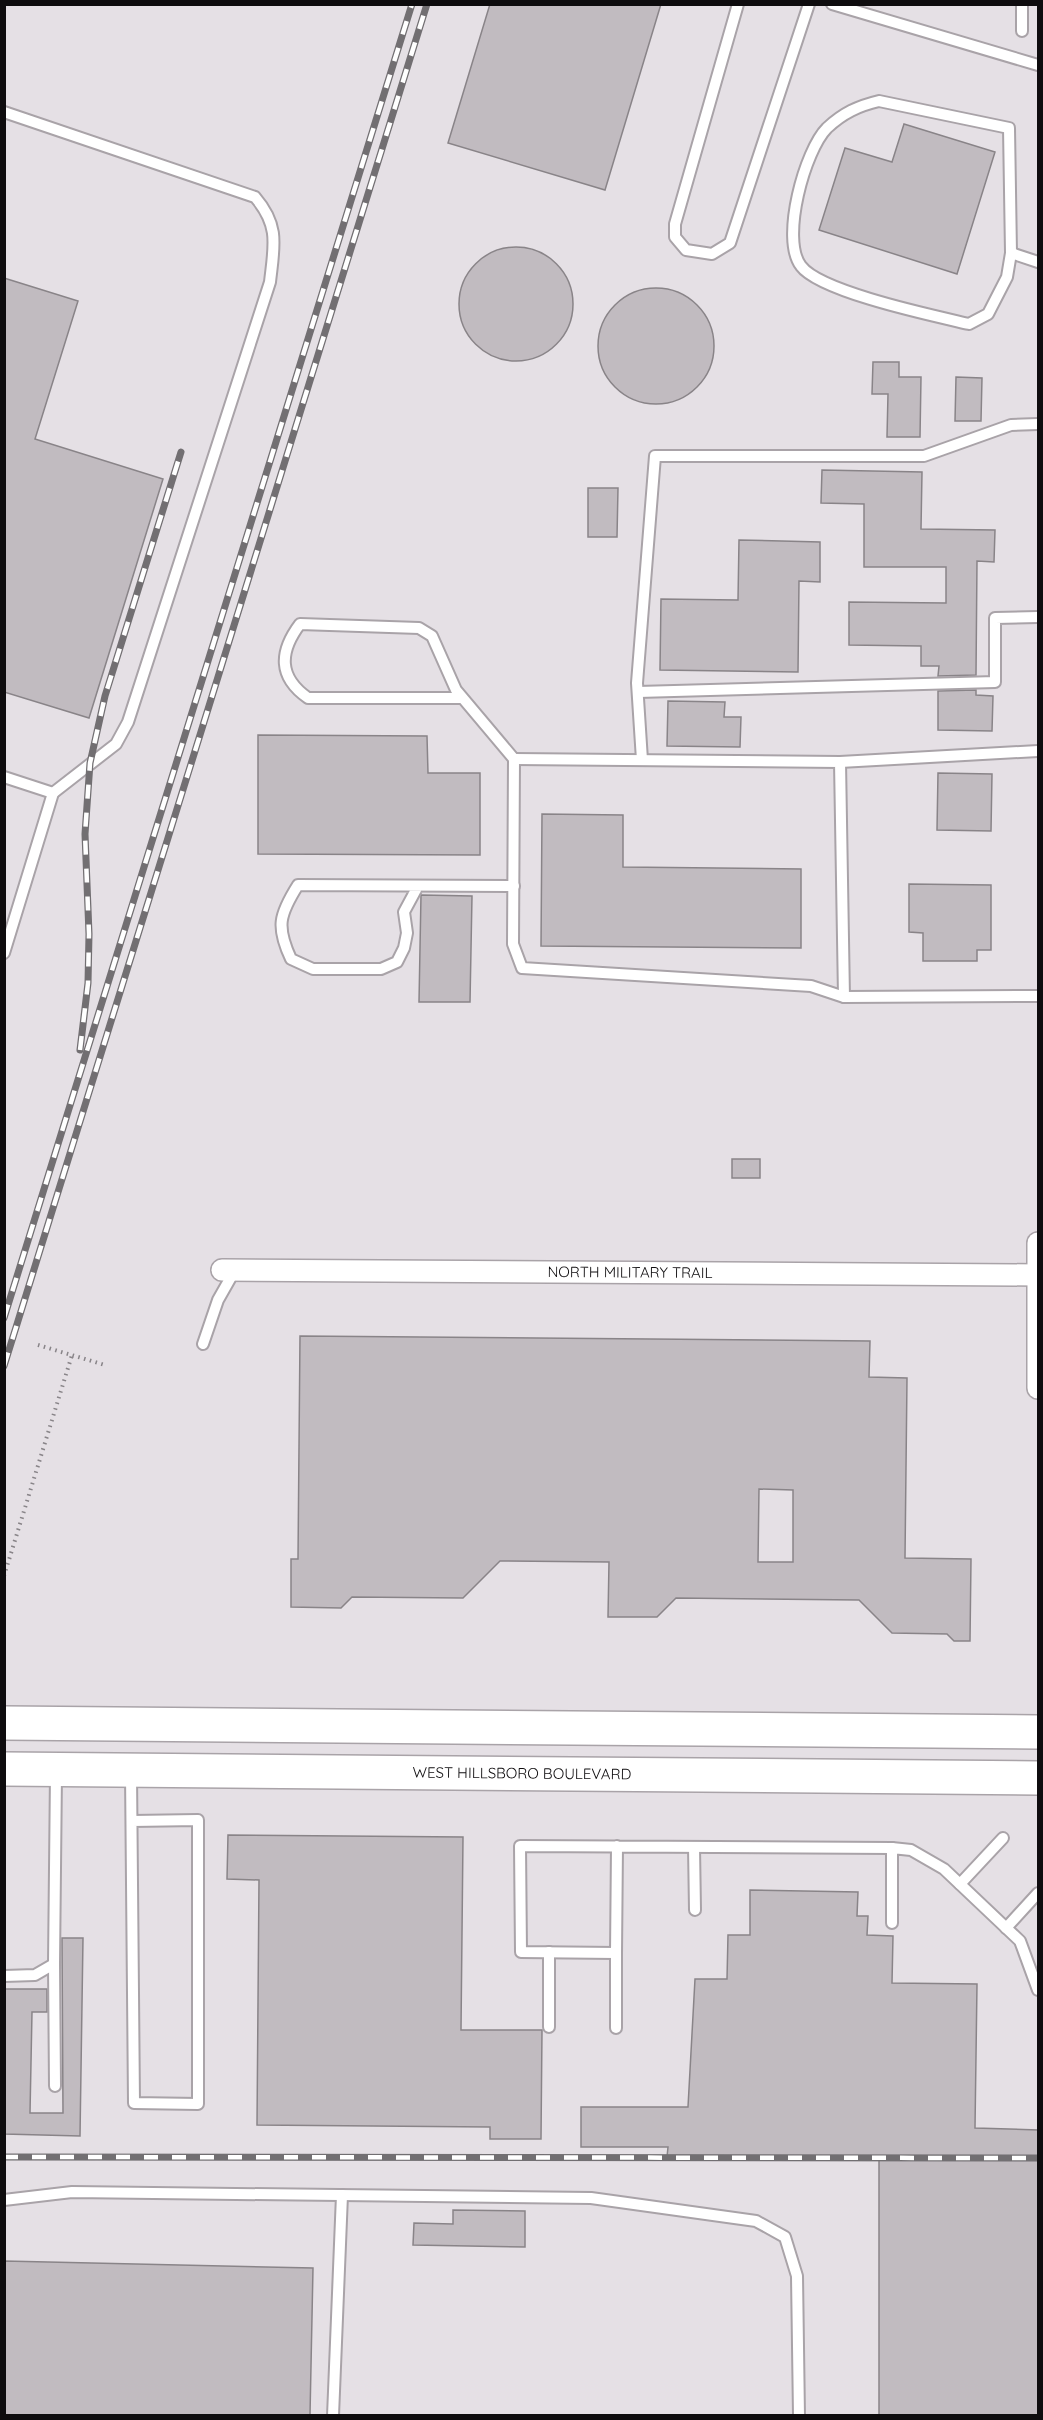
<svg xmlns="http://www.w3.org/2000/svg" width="1043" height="2420" viewBox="0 0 1043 2420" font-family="Quicksand,sans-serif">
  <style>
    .building { fill: #c1bbc0; stroke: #898488; stroke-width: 1.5; fill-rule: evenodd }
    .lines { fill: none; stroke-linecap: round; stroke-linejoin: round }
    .lane-casing { stroke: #a9a3a8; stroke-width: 14 }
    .street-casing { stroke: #a9a3a8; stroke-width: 24 }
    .primary-casing { stroke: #a9a3a8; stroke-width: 36 }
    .path { stroke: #888488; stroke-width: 4; stroke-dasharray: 1.5 4.5; stroke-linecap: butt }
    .lane { stroke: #fff; stroke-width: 10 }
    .street { stroke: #fff; stroke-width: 21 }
    .primary { stroke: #fff; stroke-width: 33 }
    .rail-casing { stroke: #726f72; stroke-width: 7 }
    .rail { stroke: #fff; stroke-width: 4.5; stroke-dasharray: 14; stroke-linecap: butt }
    .labels { text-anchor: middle; stroke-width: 6; stroke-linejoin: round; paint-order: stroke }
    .street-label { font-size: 15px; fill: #0e0c0e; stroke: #fff }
  </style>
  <rect width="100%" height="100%" fill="#e5e0e5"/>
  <!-- building -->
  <g class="building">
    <path d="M 490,4 L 661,4 L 605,190 L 448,143 Z"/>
    <path d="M 904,124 L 995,152 L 957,274 L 819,230 L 845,148 L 892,162 Z"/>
    <circle cx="516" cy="304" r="57"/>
    <path d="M 4,278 L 78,301 L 35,439 L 163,479 L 89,718 L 4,692 Z"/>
    <circle cx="656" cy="346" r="58"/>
    <path d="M 873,362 L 899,362 L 899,377 L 921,377 L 920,437 L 887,437 L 888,394 L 872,394 Z"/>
    <path d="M 956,377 L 982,378 L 981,421 L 955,421 Z"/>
    <path d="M 822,470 L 922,472 L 921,529 L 995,530 L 994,562 L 977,561 L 976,675 L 938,676 L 939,666 L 921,666 L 921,646 L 849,645 L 849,602 L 946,603 L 946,567 L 864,567 L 864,504 L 821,503 Z"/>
    <path d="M 588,488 L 618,488 L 617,537 L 588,537 Z"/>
    <path d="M 739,540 L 820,542 L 820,582 L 799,581 L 798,672 L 660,670 L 661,599 L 738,600 Z"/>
    <path d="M 976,690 L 976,695 L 993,696 L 992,731 L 938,730 L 938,691 Z"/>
    <path d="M 668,701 L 725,702 L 724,717 L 741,717 L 740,747 L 667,746 Z"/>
    <path d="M 258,735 L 427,736 L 428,773 L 480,773 L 480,855 L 258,854 Z"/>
    <path d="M 938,773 L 992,774 L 991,831 L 937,830 Z"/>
    <path d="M 542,814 L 623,815 L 623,867 L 801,869 L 801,948 L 541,946 Z"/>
    <path d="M 909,884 L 991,885 L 991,950 L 977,950 L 977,961 L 923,961 L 923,933 L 909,932 Z"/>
    <path d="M 421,895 L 472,896 L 470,1002 L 419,1002 Z"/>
    <rect x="732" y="1159" width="28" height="19"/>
    <path d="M 300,1336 L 870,1341 L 869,1377 L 907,1378 L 905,1558 L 971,1559 L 970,1641 L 954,1641 L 947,1634 L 892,1633 L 859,1600 L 676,1598 L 657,1617 L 608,1617 L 609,1562 L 500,1561 L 463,1598 L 352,1597 L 341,1608 L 291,1607 L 291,1559 L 298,1559 ZM 759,1489 L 793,1490 L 793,1562 L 758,1562 Z"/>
    <path d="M 228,1835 L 463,1837 L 461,2030 L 542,2030 L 541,2139 L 490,2139 L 490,2127 L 257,2125 L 259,1880 L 227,1879 Z"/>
    <path d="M 750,1890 L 858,1892 L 857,1916 L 868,1916 L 867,1935 L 893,1936 L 892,1983 L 977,1984 L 975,2128 L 1038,2130 L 1038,2415 L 879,2415 L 879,2160 L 667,2157 L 668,2147 L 581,2147 L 581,2107 L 688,2107 L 695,1979 L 727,1979 L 728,1935 L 750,1935 Z"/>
    <path d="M 62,1938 L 83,1938 L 80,2136 L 4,2134 L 4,1989 L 47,1989 L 47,2012 L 32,2012 L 30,2113 L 63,2113 Z"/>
    <path d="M 453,2210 L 525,2211 L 525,2247 L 413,2245 L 414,2223 L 453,2224 Z"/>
    <path d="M 4,2261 L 313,2268 L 310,2415 L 4,2415 Z"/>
  </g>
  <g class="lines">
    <defs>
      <g id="lane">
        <path d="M 738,4 L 675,224 L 675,237 L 686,250 L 712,254 L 730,243 L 809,4"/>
        <path d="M 832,4 L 1038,65"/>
        <path d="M 1022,31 L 1022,4"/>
        <path d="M 879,101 L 1009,128 L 1011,253 L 1007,277 L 988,314 L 969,324 C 935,316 820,292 801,266 C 780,239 805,150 827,128 C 843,113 858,106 879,101 Z"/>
        <path d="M 4,112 L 255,197 C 280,226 274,246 270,282 L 128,722 L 116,744 L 53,793"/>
        <path d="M 1011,253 L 1038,262"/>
        <path d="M 638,692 L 995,682 L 995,618 L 1038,617"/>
        <path d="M 462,698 L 308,698 C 278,677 279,652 300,624 L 419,628 L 432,636 L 456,690 L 514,759 L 513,944 L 522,968 L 811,986 L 844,997 L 1038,996"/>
        <path d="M 514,759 L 840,762 L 844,997"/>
        <path d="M 642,760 L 637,683 L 655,456 L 924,456 L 1011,425 L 1038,424"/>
        <path d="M 840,762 L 1038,751"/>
        <path d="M 4,777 L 53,793 L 4,953"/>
        <path d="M 418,886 L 404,912 L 407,933 L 404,948 L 397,962 L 381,969 L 313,969 L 291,959 C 276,927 279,915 298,885 L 514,886"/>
        <path d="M 203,1344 L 218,1300 L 235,1270"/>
        <path d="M 131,1773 L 134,2103 L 198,2104 L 198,1820 L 132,1821"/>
        <path d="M 617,1846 L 616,1953 L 521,1952 L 520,1846 L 892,1848"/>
        <path d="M 694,1847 L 695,1910"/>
        <path d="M 960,1884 L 1003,1838"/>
        <path d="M 892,1923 L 892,1848 L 911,1850 L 944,1869 L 1020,1941 L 1038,1990"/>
        <path d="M 1006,1928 L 1038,1893"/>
        <path d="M 616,1953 L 616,2028"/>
        <path d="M 54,1964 L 55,2086"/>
        <path d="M 4,1976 L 35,1975 L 54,1964 L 56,1773"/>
        <path d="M 549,2027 L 549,1952"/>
        <path d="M 4,2200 L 72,2192 L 591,2198 L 756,2221 L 785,2237 L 797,2276 L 799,2416"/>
        <path d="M 333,2416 L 342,2195"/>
      </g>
      <g id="street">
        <path d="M 1038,1243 L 1038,1388"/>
        <path id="s1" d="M 222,1270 L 1038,1275"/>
      </g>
      <g id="primary">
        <path d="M 4,1723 L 1038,1732"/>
        <path id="s2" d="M 4,1769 L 1038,1778"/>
      </g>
    </defs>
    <!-- lane casing -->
    <use href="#lane" class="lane-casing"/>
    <!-- street casing -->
    <use href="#street" class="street-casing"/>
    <!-- primary casing -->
    <use href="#primary" class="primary-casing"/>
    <!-- path -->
    <g class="path">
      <path d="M 4,1229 L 6,1229"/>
      <path d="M 38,1345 L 105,1365"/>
      <path d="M 4,1576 L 72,1355"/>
    </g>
    <!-- lane -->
    <use href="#lane" class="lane"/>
    <!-- street -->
    <use href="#street" class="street"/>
    <!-- primary -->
    <use href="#primary" class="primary"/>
    <defs>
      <g id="rail">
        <path d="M 80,1050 L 88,983 L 89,934 L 85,834 L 90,763 L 105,696 L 181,452"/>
        <path d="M 4,1318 L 412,4"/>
        <path d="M 4,1366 L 427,4"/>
        <path d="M 4,2157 L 1038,2158"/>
      </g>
    </defs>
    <!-- rail casing -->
    <use href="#rail" class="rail-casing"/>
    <!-- rail -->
    <use href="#rail" class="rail"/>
  </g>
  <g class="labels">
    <!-- street labels -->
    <g class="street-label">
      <text dy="5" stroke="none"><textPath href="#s1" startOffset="408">NORTH MILITARY TRAIL</textPath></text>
      <text dy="5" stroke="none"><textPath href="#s2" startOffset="518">WEST HILLSBORO BOULEVARD</textPath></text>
    </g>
  </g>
  <!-- border -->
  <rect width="1043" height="2420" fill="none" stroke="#0e0c0e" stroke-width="12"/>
</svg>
